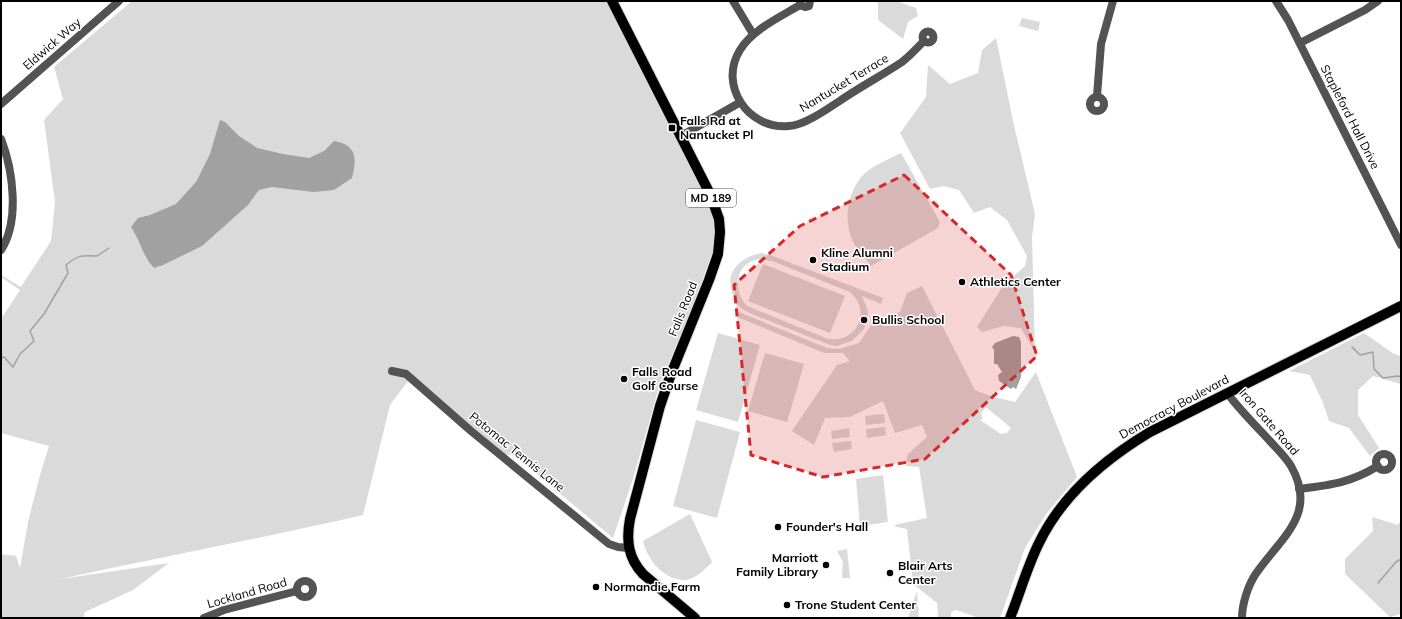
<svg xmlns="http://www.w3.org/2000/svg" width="1402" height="619" viewBox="0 0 1402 619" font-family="Mulish,sans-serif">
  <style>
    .green { fill: #dadada; fill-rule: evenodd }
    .water { fill: #a1a1a1 }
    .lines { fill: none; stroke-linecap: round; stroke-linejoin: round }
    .stream { stroke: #a1a1a1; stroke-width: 1.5 }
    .major-casing { stroke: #dbdbdb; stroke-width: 12 }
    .minor { stroke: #535353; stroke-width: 8 }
    .major { stroke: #000; stroke-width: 10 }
    .marked { fill: #d62828; fill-opacity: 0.2; stroke: #d62828; stroke-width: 3; stroke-dasharray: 8 5; stroke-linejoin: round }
    .poi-dot { fill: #000; stroke: #fff; stroke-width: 1.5 }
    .labels { text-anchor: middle; stroke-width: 3; stroke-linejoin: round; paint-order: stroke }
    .shield { fill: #fff; stroke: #4c4c4c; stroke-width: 1 }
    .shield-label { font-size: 11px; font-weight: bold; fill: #000 }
    .street-label { font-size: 12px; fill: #000; stroke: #fff }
    .poi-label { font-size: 12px; font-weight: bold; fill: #000; stroke: #fff; text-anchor: start }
  </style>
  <rect width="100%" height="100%" fill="#fff"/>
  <!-- green -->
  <g class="green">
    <path d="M 132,1 L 607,1 L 705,193 L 715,217 L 714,248 L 690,313 L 660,383 L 633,479 L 613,538 L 514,455 L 496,454 L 409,380 L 390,405 L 363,515 C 263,538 161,557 60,579 L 169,563 L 133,590 L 85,612 L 83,618 L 1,618 L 1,554 L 16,556 L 20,568 L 28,522 L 40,475 L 49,446 L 1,433 L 1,319 L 20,290 L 1,277 L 1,275 L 21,287 L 51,241 L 55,202 L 44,120 L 63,99 L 54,67 Z"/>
    <path d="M 878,1 L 896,1 L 916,8 L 918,16 L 908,22 L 903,39 L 878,20 Z"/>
    <path d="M 1022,18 L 1040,22 L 1038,31 L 1019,26 Z"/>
    <path d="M 996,38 L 1013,121 L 1035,214 L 1032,237 L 1035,352 L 1021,328 L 1004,326 L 982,332 L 977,327 L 1003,286 L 1025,266 L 1027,256 L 1007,220 L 990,207 L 974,213 L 959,190 L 944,186 L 930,189 L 900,133 L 926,97 L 928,65 L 950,84 L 978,73 L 982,50 Z"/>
    <path d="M 901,153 L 940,222 L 938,228 L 871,266 C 867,259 860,253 856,247 C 842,226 846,192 864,174 C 874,165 889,159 901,153 Z"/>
    <path d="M 761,253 L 770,255 L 883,298 L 881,304 L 862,296 L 868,311 L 867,318 L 864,329 L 852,341 L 837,346 L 830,345 L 752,314 C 748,312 744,310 741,308 C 736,304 733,297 732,292 C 725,270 742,257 761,253 ZM 761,259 L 772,261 L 850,292 C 872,311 857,343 828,339 L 747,306 C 731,289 736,261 761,259 Z"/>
    <path d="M 763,264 L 845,296 L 830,333 L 748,301 Z"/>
    <path d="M 922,286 L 975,390 L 990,396 L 1015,402 L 1036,372 L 1077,477 L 1046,514 L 1025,548 L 1000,618 L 979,618 L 956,610 L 951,612 L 951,618 L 938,618 L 937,603 L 913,584 L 907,529 L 897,527 L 894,525 L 927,518 L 919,467 L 905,466 L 908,454 L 927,437 L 922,425 L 895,433 L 883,401 L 850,417 L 825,418 L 814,445 L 792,431 L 837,365 L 850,361 L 843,353 L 824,353 L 735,316 L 739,312 L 827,348 L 839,349 L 859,343 L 874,321 L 900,312 L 907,293 ZM 986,407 L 1011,428 L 1007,433 L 1001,434 L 980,420 L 983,419 L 981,413 Z"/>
    <path d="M 718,333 L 760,345 L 738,422 L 696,410 Z"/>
    <path d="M 1364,333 L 1394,354 L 1401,356 L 1401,384 L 1373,376 L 1358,390 L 1358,415 L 1379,448 L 1370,456 L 1349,428 L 1329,421 L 1323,403 L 1310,375 L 1289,371 Z"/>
    <path d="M 765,353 L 804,364 L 787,422 L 748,411 Z"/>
    <path d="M 884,414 L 885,423 L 866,425 L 865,416 Z"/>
    <path d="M 696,420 L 740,432 L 717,518 L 673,506 Z"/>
    <path d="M 885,427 L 886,435 L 867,438 L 866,429 Z"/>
    <path d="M 849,428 L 850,437 L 832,439 L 831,431 Z"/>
    <path d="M 851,441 L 852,449 L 834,452 L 832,443 Z"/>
    <path d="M 883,475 L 888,522 L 860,526 L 856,479 Z"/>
    <path d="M 690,514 L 712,562 C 705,569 697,578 686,580 C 684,581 680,579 677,579 C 660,575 647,558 643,541 Z"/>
    <path d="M 1372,517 L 1398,525 L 1401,520 L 1401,614 L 1390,617 L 1345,574 L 1345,559 L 1373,531 Z"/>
    <path d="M 847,549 L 850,578 L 842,578 L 843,562 L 837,551 Z"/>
    <path d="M 917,591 L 919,618 L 908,618 Z"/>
  </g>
  <!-- water -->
  <g class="water">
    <path d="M 220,120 L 225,122 L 239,136 L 257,148 L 283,154 L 309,158 L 324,151 L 334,141 C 357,145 357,158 352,178 L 334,190 L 313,192 L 272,187 L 259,190 L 248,205 L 202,246 L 163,265 L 154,268 C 143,257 140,240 131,227 L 138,218 L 150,215 L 176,204 L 196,182 L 210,154 Z"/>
    <path d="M 1013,336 L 1019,337 L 1021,342 L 1021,377 L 1016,389 L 1013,387 L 1011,389 L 999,381 L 998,375 L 1002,372 L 997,364 L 994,364 L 994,350 L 992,347 L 995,343 Z"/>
  </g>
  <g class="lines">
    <!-- stream -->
    <g class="stream">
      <path d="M 1352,347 L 1360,355 L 1373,352 L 1374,369 L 1383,378 L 1398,376 L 1401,377"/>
      <path d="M 1,358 L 4,357 L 13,367 L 20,354 L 34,341 L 30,331 L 44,314 L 68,273 L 66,265 C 78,255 82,255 97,256 L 109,248"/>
      <path d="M 1378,583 L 1396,562 L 1401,559"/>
    </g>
    <defs>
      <g id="major">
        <path d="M 612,1 L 710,194 L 719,219 L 720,232 L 718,254 L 709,280 L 671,374 L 660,406 L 630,519 C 626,540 628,558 643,574 L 695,618"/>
        <path d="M 1010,618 C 1020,593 1027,567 1039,543 C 1062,495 1105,459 1150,432 L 1401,306"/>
      </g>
    </defs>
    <!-- major casing -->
    <use href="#major" class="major-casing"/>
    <!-- minor -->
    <g class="minor">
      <path d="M 733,1 L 753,34"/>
      <path d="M 1276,1 L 1288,20 L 1401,245"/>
      <path d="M 800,2 L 802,6 L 805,7 L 809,6 L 810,1"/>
      <path d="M 800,5 C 780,17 752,30 740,50 C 718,85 748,130 789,126 C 808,125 838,101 855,91 C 871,81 887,72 902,62 C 910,56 917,48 924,41"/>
      <circle cx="928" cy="37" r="5.5"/>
      <path d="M 1300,43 L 1365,10 L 1378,1"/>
      <path d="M 1097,96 L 1101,44 L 1113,1"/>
      <circle cx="1097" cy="104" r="7"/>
      <path d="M 1,104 L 119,1"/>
      <path d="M 681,136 L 739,103"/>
      <path d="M 1,139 C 13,170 20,221 1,250"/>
      <path d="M 392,371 L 406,374 L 471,431 L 609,544 L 618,547 L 628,548"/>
      <path d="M 1227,393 C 1240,410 1255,425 1269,440 C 1277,449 1285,456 1291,466 C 1319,515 1279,539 1255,575 C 1248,586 1242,604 1242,618"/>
      <circle cx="1384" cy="462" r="8"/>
      <path d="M 1299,489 C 1331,485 1350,483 1378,466"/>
      <circle cx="305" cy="589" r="8"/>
      <path d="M 204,618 L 224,610 L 297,591"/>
    </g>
    <!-- major -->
    <use href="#major" class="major"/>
  </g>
  <!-- marked area -->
  <path class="marked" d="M 904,175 L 1011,275 L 1037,356 L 925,459 L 823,477 L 751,455 L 734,285 L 800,226 Z"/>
  <!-- markers -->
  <g class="poi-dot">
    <rect x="668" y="124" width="8" height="8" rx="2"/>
    <circle cx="813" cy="260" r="4"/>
    <circle cx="962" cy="282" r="4"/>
    <circle cx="864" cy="320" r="4"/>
    <circle cx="624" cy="379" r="4"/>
    <circle cx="778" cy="527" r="4"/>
    <circle cx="826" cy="565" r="4"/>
    <circle cx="890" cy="573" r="4"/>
    <circle cx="596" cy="587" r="4"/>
    <circle cx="787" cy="605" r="4"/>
  </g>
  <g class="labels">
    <!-- shield labels -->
    <rect class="shield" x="686" y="189" width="50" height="18" rx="3"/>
    <g class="shield-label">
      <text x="711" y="202">MD 189</text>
    </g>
    <!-- street labels -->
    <g class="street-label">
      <text transform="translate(52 44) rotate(-41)" y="4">Eldwick Way</text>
      <text transform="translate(844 83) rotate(-31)" y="4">Nantucket Terrace</text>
      <text transform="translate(1350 117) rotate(63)" y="4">Stapleford Hall Drive</text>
      <text transform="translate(683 309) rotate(-68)" y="4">Falls Road</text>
      <text transform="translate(1174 407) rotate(-28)" y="4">Democracy Boulevard</text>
      <text transform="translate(1269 422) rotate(49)" y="4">Iron Gate Road</text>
      <text transform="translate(517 452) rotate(39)" y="4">Potomac Tennis Lane</text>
      <text transform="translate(247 593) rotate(-16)" y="4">Lockland Road</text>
    </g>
    <!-- poi labels -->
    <g class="poi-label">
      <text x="680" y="125">Falls Rd at<tspan x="680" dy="14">Nantucket Pl</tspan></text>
      <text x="821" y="257">Kline Alumni<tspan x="821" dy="14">Stadium</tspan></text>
      <text x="970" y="286">Athletics Center</text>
      <text x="872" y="324">Bullis School</text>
      <text x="632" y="376">Falls Road<tspan x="632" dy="14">Golf Course</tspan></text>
      <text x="786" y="531">Founder's Hall</text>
      <text x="818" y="562" text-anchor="end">Marriott<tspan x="818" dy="14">Family Library</tspan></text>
      <text x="898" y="570">Blair Arts<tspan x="898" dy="14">Center</tspan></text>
      <text x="604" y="591">Normandie Farm</text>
      <text x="795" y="609">Trone Student Center</text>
    </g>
  </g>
  <!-- border -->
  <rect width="1402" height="619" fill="none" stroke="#000000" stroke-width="4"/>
</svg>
